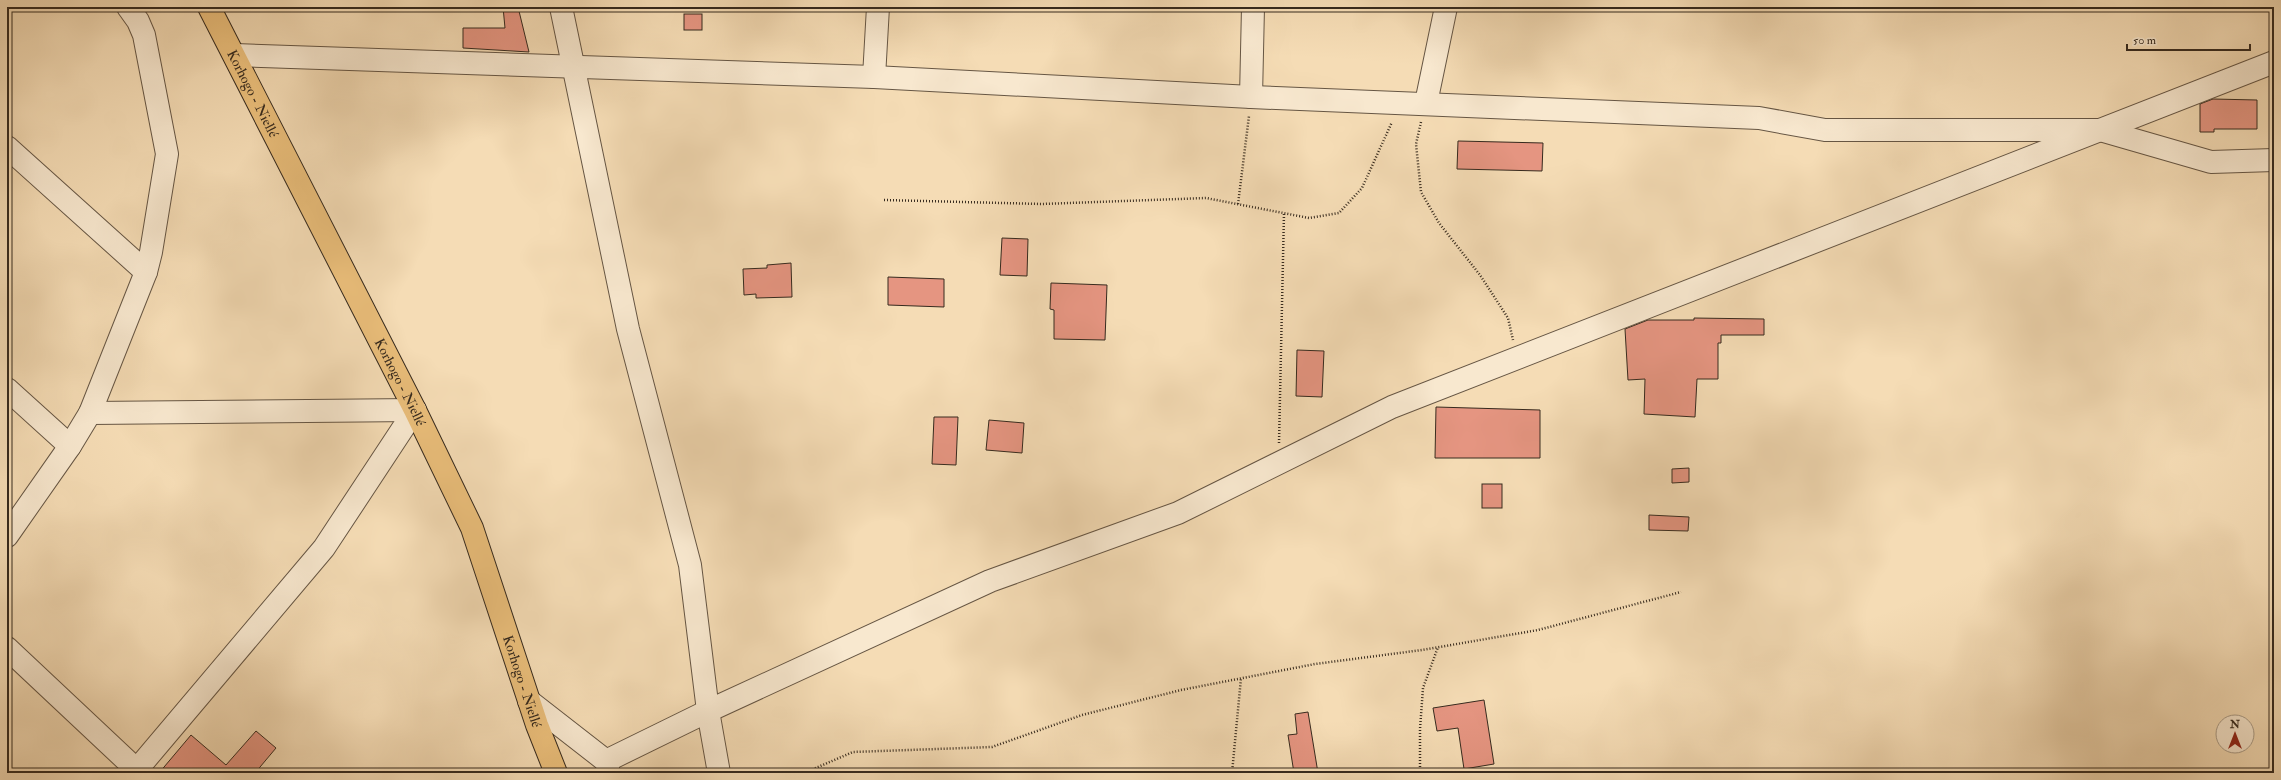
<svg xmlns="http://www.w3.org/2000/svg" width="2281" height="780" viewBox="0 0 2281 780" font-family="'IM FELL Double Pica',serif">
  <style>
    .building { fill: #e59581; stroke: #362a1e }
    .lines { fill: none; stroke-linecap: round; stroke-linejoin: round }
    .minor-casing { stroke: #665644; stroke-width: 24 }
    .major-casing { stroke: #362a1e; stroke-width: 24 }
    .path { stroke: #362a1e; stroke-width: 2.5; stroke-dasharray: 1 2; stroke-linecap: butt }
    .minor { stroke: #f8e8cf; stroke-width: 22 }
    .major { stroke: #eabe7a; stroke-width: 22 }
    .labels { text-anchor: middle; stroke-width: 3; stroke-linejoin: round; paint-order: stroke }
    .street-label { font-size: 14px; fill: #362a1e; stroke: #f8e8cf }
  </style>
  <rect width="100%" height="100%" fill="#f5dcb5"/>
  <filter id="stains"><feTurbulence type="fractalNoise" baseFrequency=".005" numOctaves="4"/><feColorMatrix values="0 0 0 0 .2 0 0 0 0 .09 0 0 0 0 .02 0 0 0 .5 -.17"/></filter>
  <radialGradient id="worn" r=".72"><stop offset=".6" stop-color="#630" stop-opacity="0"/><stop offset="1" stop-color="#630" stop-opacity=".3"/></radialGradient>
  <!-- building -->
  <g class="building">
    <path d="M 503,7 L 518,7 L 529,52 L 463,48 L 463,28 L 505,28 Z"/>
    <rect x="684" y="14" width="18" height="16"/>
    <path d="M 2213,99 L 2257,100 L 2257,129 L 2214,129 L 2214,132 L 2200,132 L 2200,104 Z"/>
    <path d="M 1458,141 L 1543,143 L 1542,171 L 1457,169 Z"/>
    <path d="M 1002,238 L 1028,239 L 1027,276 L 1000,275 Z"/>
    <path d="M 791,263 L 792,297 L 756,298 L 756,294 L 744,295 L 743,269 L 767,268 L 767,265 Z"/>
    <path d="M 888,277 L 944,279 L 944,307 L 888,305 Z"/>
    <path d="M 1051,283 L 1107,285 L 1105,340 L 1054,339 L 1054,310 L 1050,309 Z"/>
    <path d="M 1694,318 L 1764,319 L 1764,335 L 1721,335 L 1721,343 L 1718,343 L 1718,379 L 1697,379 L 1695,417 L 1644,414 L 1645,379 L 1628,380 L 1625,329 L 1648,320 L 1694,320 Z"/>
    <path d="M 1297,350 L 1324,351 L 1322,397 L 1296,396 Z"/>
    <path d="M 1436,407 L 1540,410 L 1540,458 L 1435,458 Z"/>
    <path d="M 934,417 L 958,417 L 956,465 L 932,464 Z"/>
    <path d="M 989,420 L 1024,423 L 1022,453 L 986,450 Z"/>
    <path d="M 1689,468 L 1689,482 L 1672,483 L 1672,469 Z"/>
    <rect x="1482" y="484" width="20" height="24"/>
    <path d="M 1649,515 L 1689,517 L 1688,531 L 1649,530 Z"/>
    <path d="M 1484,700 L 1494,764 L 1464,769 L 1458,728 L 1437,731 L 1433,708 Z"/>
    <path d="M 1308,712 L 1318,773 L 1294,773 L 1288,735 L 1297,734 L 1295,714 Z"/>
    <path d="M 256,731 L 276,748 L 255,773 L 159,773 L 191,735 L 226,765 Z"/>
  </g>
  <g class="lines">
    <defs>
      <g id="minor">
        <path d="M 561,7 L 628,329 L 690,565 L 708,711 L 719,773"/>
        <path d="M 235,55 L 874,77 L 1251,97 L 1759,118 L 1825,130 L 2100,130 L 2211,162 L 2274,160"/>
        <path d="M 874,77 L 878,7"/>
        <path d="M 1251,97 L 1253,7"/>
        <path d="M 1426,103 L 1446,7"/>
        <path d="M 7,147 L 146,272"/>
        <path d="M 7,389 L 70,446"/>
        <path d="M 90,413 L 415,410"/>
        <path d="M 7,536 L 70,446 L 90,413 L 146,272 L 151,252 L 167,154 L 144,35 L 138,21 L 128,7"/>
        <path d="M 7,648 L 140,773"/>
        <path d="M 529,701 L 606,761 L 609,773"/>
        <path d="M 606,761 L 708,711 L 990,581 L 1178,513 L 1392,407 L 2274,62"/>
        <path d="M 134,773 L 324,548 L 415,410"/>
      </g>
      <g id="major">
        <path id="s1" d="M 209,7 L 415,410 L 472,528 L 537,725 L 556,773"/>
      </g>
    </defs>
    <!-- minor casing -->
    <use href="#minor" class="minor-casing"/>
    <!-- major casing -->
    <use href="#major" class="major-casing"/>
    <!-- path -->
    <g class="path">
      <path d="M 1421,122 L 1416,144 L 1421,192 L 1439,223 L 1480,275 L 1508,318 L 1513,340"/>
      <path d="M 884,200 L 1042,204 L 1206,198 L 1309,218 L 1339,213 L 1362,188 L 1392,122"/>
      <path d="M 1238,204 L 1249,116"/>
      <path d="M 1279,443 L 1284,213"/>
      <path d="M 804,773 L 853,752 L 992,747 L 1082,715 L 1181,690 L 1315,664 L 1422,650 L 1538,630 L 1681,592"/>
      <path d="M 1232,773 L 1241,678"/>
      <path d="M 1420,773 L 1420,729 L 1423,688 L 1438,647"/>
    </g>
    <!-- minor -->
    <use href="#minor" class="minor"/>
    <!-- major -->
    <use href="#major" class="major"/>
  </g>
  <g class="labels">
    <!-- street labels -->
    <g class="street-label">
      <text dy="5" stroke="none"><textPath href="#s1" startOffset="97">Korhogo - Niellé</textPath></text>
      <text dy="5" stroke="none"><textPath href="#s1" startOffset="421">Korhogo - Niellé</textPath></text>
      <text dy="5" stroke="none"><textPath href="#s1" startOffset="745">Korhogo - Niellé</textPath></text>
    </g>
  </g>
  <!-- margin -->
  <rect width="2281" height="780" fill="none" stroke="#f5dcb5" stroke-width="24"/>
  <rect x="8" y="8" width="2265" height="764" fill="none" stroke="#362a1e" stroke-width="2"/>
  <rect x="12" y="12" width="2257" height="756" fill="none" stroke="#362a1e"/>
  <!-- north arrow -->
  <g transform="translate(2235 734)"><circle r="19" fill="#f8e8cf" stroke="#aa9c88"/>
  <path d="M0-3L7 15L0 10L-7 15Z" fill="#8f2418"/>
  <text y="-6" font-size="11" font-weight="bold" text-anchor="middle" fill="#362a1e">N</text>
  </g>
  <!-- scale -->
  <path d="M2127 44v6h123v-6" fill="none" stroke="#362a1e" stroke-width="2"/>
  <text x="2133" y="44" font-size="12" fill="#362a1e" stroke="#f8e8cf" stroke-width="3" paint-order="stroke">50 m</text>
  <rect width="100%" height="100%" filter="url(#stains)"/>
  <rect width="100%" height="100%" fill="url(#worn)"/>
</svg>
